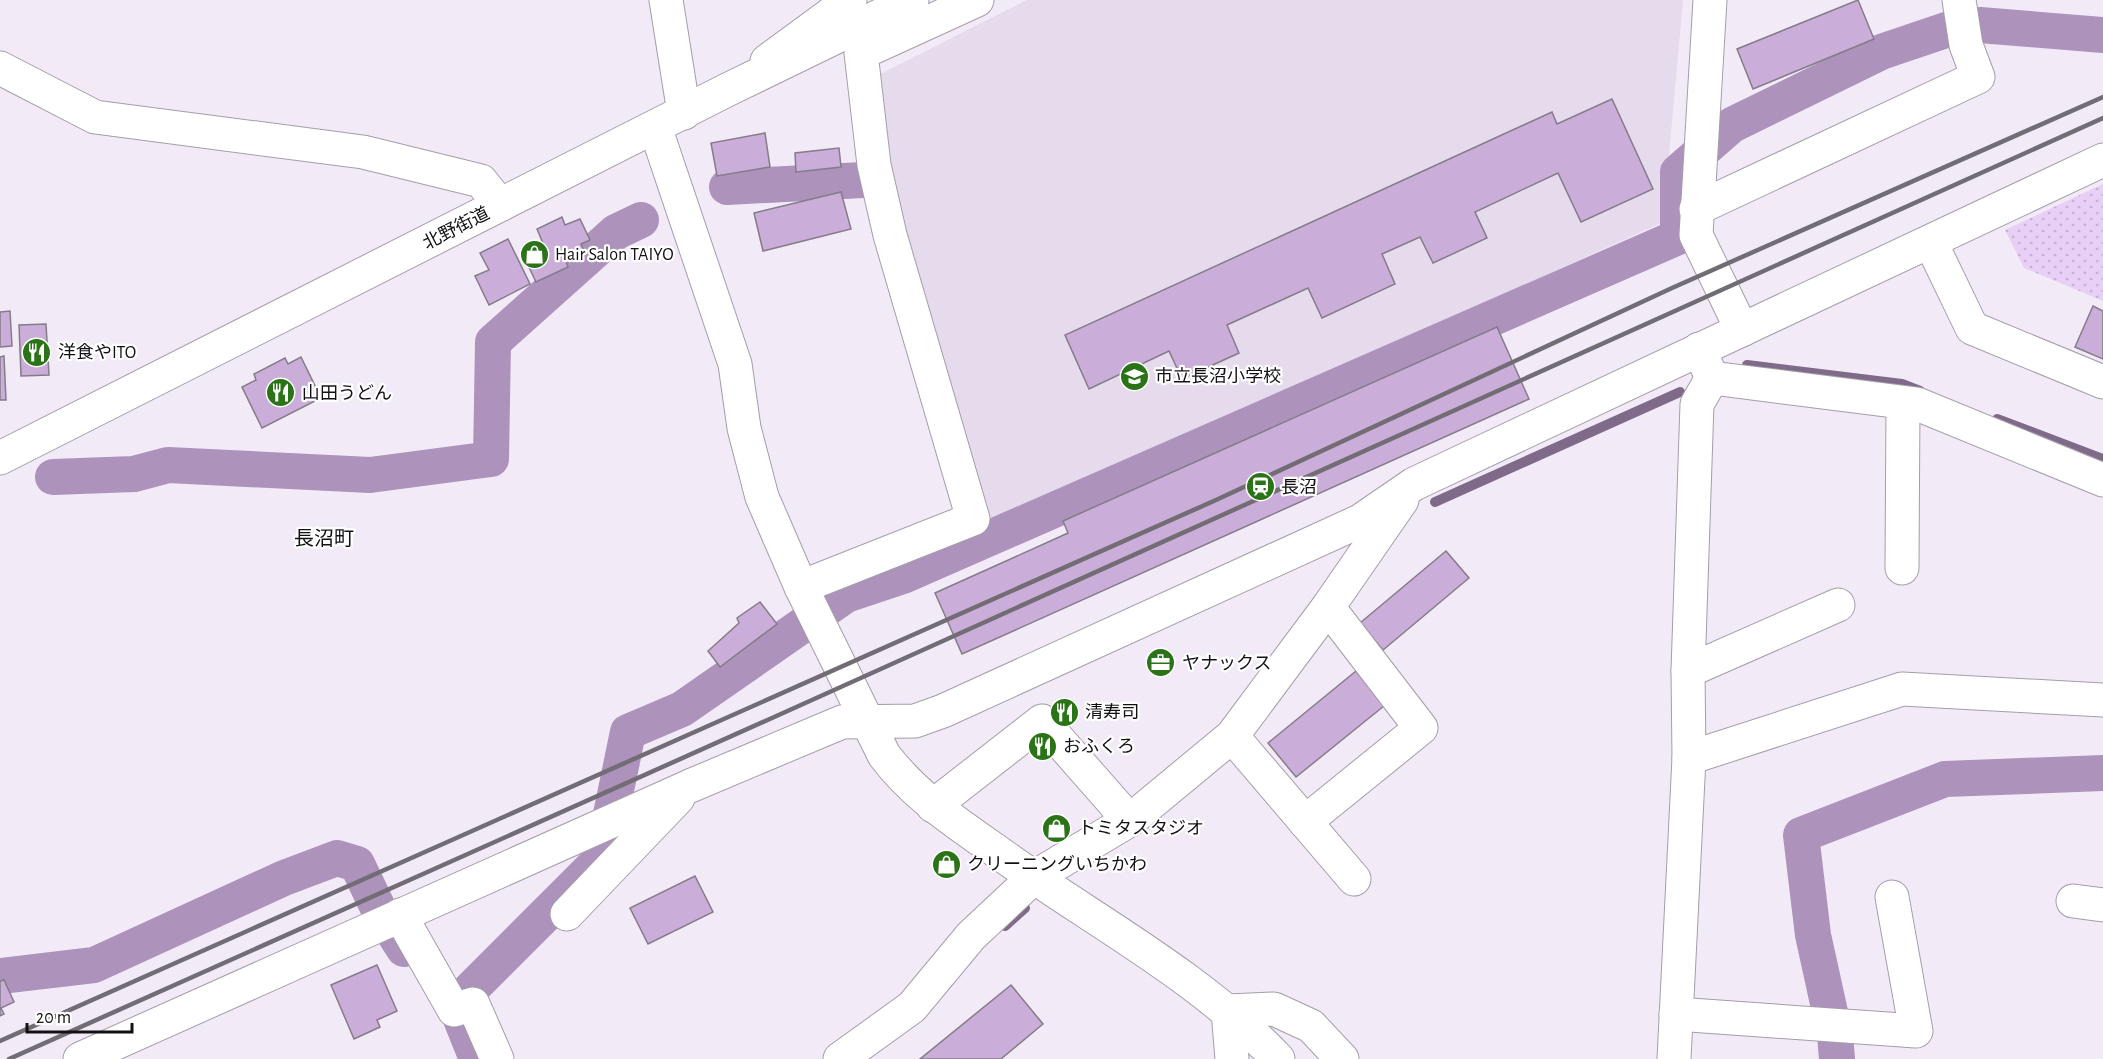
<svg xmlns="http://www.w3.org/2000/svg" width="2103" height="1059" viewBox="0 0 2103 1059" font-family="'Alegreya Sans','Noto Sans JP',sans-serif">
  <style>
    .built { fill: #e6daed }
    .park { fill: url(#park-dots) }
    .lines { fill: none; stroke-linecap: round; stroke-linejoin: round }
    .stream { stroke: #7f6b89; stroke-width: 10 }
    .canal { stroke: #ad92bb; stroke-width: 36 }
    .building { fill: #caadd8; stroke: #847c88; stroke-width: 1.5 }
    .minor-casing { stroke: #a59daa; stroke-width: 35 }
    .major-casing { stroke: #a59daa; stroke-width: 35 }
    .minor { stroke: #fff; stroke-width: 33 }
    .major { stroke: #fff; stroke-width: 33 }
    .rail { stroke: #726c74; stroke-width: 4.5 }
    .labels { text-anchor: middle; stroke-width: 4.5; stroke-linejoin: round; paint-order: stroke }
    .street-label { font-size: 18px; fill: #131014; stroke: #fff }
    .poi-label { font-size: 18px; fill: #131014; stroke: #fff; text-anchor: start }
    .neighbourhood-label { font-size: 20px; fill: #131014; stroke: #fff }
  </style>
  <defs>
    <pattern id="park-dots" width="8" height="8" patternUnits="userSpaceOnUse" patternTransform="scale(1.5)"><rect width="8" height="8" fill="#e8cff5"/><path d="M2 2h.1M6 6h.1" fill="none" stroke="#c6b1d1" stroke-width="1.8" stroke-linecap="round"/></pattern>
  </defs>
  <rect width="100%" height="100%" fill="#f3eaf8"/>
  <!-- built -->
  <path class="built" d="M 1027,0 L 1683,0 L 1663,222 L 986,529 L 891,193 L 876,76 Z"/>
  <!-- park -->
  <path class="park" d="M 2103,184 L 2103,301 L 2024,268 L 2005,230 Z"/>
  <g class="lines">
    <!-- stream -->
    <g class="stream">
      <path d="M 1747,365 L 1902,384 L 1920,391"/>
      <path d="M 1997,419 L 2103,459"/>
      <path d="M 1435,502 L 1680,392"/>
      <path d="M 1005,926 L 1025,908"/>
    </g>
    <!-- canal -->
    <g class="canal">
      <path d="M 727,187 L 863,180"/>
      <path d="M 53,477 L 134,474 L 168,465 L 370,475 L 491,459 L 493,342 L 616,232 L 641,220"/>
      <path d="M 0,976 L 94,965 L 284,878 L 337,858 L 357,864 L 379,910 L 404,949"/>
      <path d="M 477,1059 L 461,1019 L 470,990 L 602,858 L 628,732 L 682,709 L 846,595 L 903,576 L 1678,237 L 1678,172 L 1732,125 L 1881,52 L 1949,29 L 1980,25 L 2103,35"/>
      <path d="M 1837,1059 L 1835,1035 L 1813,935 L 1801,835 L 1945,779 L 2103,773"/>
    </g>
  </g>
  <!-- building -->
  <g class="building">
    <path d="M 1858,0 L 1874,39 L 1753,89 L 1737,49 Z"/>
    <path d="M 1612,99 L 1653,189 L 1581,222 L 1558,173 L 1475,212 L 1487,238 L 1433,263 L 1420,237 L 1382,254 L 1395,284 L 1322,318 L 1308,288 L 1227,325 L 1239,353 L 1182,379 L 1169,351 L 1089,389 L 1065,335 L 1552,112 L 1557,124 Z"/>
    <path d="M 765,133 L 770,167 L 717,176 L 711,143 Z"/>
    <path d="M 839,148 L 841,167 L 796,172 L 795,153 Z"/>
    <path d="M 841,192 L 851,229 L 763,251 L 754,213 Z"/>
    <path d="M 562,217 L 565,225 L 580,219 L 590,240 L 581,244 L 584,251 L 565,259 L 568,267 L 536,282 L 524,257 L 545,248 L 537,229 Z"/>
    <path d="M 508,239 L 530,284 L 489,305 L 475,276 L 489,270 L 480,253 Z"/>
    <path d="M 2093,306 L 2103,311 L 2103,359 L 2075,347 Z"/>
    <path d="M 10,311 L 12,346 L 0,347 L 0,312 Z"/>
    <path d="M 46,324 L 49,375 L 21,376 L 19,325 Z"/>
    <path d="M 1497,327 L 1529,399 L 962,654 L 935,593 L 1068,533 L 1063,521 Z"/>
    <path d="M 4,356 L 6,400 L 0,400 L 0,357 Z"/>
    <path d="M 301,357 L 321,398 L 262,428 L 242,387 L 256,380 L 254,374 L 285,358 L 288,364 Z"/>
    <path d="M 1446,551 L 1469,578 L 1383,650 L 1360,623 Z"/>
    <path d="M 760,602 L 777,624 L 720,667 L 708,651 L 739,623 L 737,618 Z"/>
    <path d="M 1356,671 L 1384,706 L 1296,777 L 1268,743 Z"/>
    <path d="M 695,876 L 713,912 L 648,944 L 630,908 Z"/>
    <path d="M 377,965 L 397,1011 L 377,1020 L 380,1027 L 354,1039 L 331,985 Z"/>
    <path d="M 4,980 L 14,1002 L 1,1008 L 4,1014 L 0,1016 L 0,981 Z"/>
    <path d="M 1011,985 L 1043,1024 L 1001,1059 L 920,1059 Z"/>
  </g>
  <g class="lines">
    <defs>
      <g id="minor">
        <path d="M 666,0 L 684,113"/>
        <path d="M 1710,0 L 1696,235 L 1742,330"/>
        <path d="M 767,61 L 850,0"/>
        <path d="M 0,68 L 95,117 L 363,152 L 481,181 L 500,205"/>
        <path d="M 655,127 L 735,364 L 744,428 L 762,497 L 801,587 L 884,755 C 914,795 954,821 995,850 C 1090,919 1196,973 1278,1059"/>
        <path d="M 1696,209 L 1978,77 L 1966,45 L 1959,0"/>
        <path d="M 1931,243 L 1972,328 L 2103,382"/>
        <path d="M 1712,378 L 1917,404 L 2103,480"/>
        <path d="M 1902,568 L 1903,403"/>
        <path d="M 801,587 L 973,519 L 890,235 L 874,165 L 861,53 L 977,0"/>
        <path d="M 1688,671 L 1838,605"/>
        <path d="M 1232,736 L 1354,879"/>
        <path d="M 1689,758 L 1902,689 L 2103,700"/>
        <path d="M 933,806 L 1042,721 L 1129,820"/>
        <path d="M 1305,822 L 1421,728 L 1328,607"/>
        <path d="M 2073,901 L 2103,905"/>
        <path d="M 567,914 L 678,798"/>
        <path d="M 400,915 L 454,1010 L 473,1004 L 497,1059"/>
        <path d="M 1676,1014 L 1916,1031 L 1892,897"/>
        <path d="M 80,1059 L 690,786 L 842,722 L 915,721 L 943,711 L 1360,521 L 1414,484 L 2103,160"/>
        <path d="M 840,1059 L 912,1007 L 971,936 L 1033,878 L 1133,818 L 1232,736 L 1328,607 L 1402,500"/>
        <path d="M 1232,1059 L 1228,1011 L 1274,1009 L 1311,1026 L 1342,1059"/>
        <path d="M 1674,1059 L 1689,758 L 1688,671 L 1697,404 L 1712,378 L 1699,349"/>
      </g>
      <path id="major" d="M 0,458 L 727,90 L 912,0"/>
    </defs>
    <!-- minor casing -->
    <use href="#minor" class="minor-casing"/>
    <!-- major casing -->
    <use href="#major" class="major-casing"/>
    <!-- minor -->
    <use href="#minor" class="minor"/>
    <!-- major -->
    <use href="#major" class="major"/>
    <!-- rail -->
    <g class="rail">
      <path d="M 0,1041 L 1216,500 L 1672,288 L 2103,97"/>
      <path d="M 9,1059 L 772,718 L 2103,118"/>
    </g>
  </g>
  <!-- icons -->
  <defs>
    <symbol id="shop-disc" viewBox="-11 -11 22 22"><circle r="9.5" fill="#2a7317" stroke="#fff"/><path d="M-5-2.5h2.3a2.7 3.5 0 0 1 5.4 0H5L5.5 6h-11ZM-1.5-2.5h3a1.5 2.3 0 0 0-3 0Z" fill="#fff"/></symbol>
    <symbol id="restaurant-disc" viewBox="-11 -11 22 22"><circle r="9.5" fill="#2a7317" stroke="#fff"/><path d="M-5-6h1v4h1v-4h1v4h1v-4h1v5L-1.5 .5V6h-2V.5L-5-1ZM5-6V6H3V1.5H1.5Q1.5-4 5-6Z" fill="#fff"/></symbol>
    <symbol id="school-disc" viewBox="-11 -11 22 22"><circle r="9.5" fill="#2a7317" stroke="#fff"/><path d="M0-5L7-2L0 1L-7-2ZM-4 1L0 2.5L4 1V4Q0 6-4 4Z" fill="#fff"/></symbol>
    <symbol id="station-disc" viewBox="-11 -11 22 22"><circle r="9.5" fill="#2a7317" stroke="#fff"/><path d="M-3-6H3Q5-6 5-4V2Q5 4 3 4L4.5 6H3L1.5 4h-3L-3 6H-4.5L-3 4Q-5 4-5 2V-4Q-5-6-3-6ZM-3.5-4v3h7v-3ZM-3.5 1v1.5H-2V1ZM2 1v1.5H3.5V1Z" fill="#fff"/></symbol>
    <symbol id="office-disc" viewBox="-11 -11 22 22"><circle r="9.5" fill="#2a7317" stroke="#fff"/><path d="M-6-3h4V-5.5h4V-3h4V5H-6ZM-1-4.5V-3h2v-1.5ZM-6 0V1H6V0Z" fill="#fff"/></symbol>
  </defs>
  <g fill-rule="evenodd">
    <use href="#shop-disc" x="518" y="238" width="33" height="33"/>
    <use href="#restaurant-disc" x="20" y="336" width="33" height="33"/>
    <use href="#school-disc" x="1118" y="360" width="33" height="33"/>
    <use href="#restaurant-disc" x="264" y="376" width="33" height="33"/>
    <use href="#station-disc" x="1244" y="470" width="33" height="33"/>
    <use href="#office-disc" x="1144" y="646" width="33" height="33"/>
    <use href="#restaurant-disc" x="1048" y="696" width="33" height="33"/>
    <use href="#restaurant-disc" x="1026" y="730" width="33" height="33"/>
    <use href="#shop-disc" x="1040" y="812" width="33" height="33"/>
    <use href="#shop-disc" x="930" y="848" width="33" height="33"/>
  </g>
  <g class="labels">
    <!-- street labels -->
    <g class="street-label">
      <text transform="translate(456 228) rotate(-27)" y="6">北野街道</text>
    </g>
    <!-- poi labels -->
    <g class="poi-label">
      <text x="555" y="260">Hair Salon TAIYO</text>
      <text x="58" y="358">洋食やITO</text>
      <text x="1155" y="382">市立長沼小学校</text>
      <text x="302" y="399">山田うどん</text>
      <text x="1281" y="493">長沼</text>
      <text x="1182" y="669">ヤナックス</text>
      <text x="1085" y="718">清寿司</text>
      <text x="1063" y="752">おふくろ</text>
      <text x="1078" y="834">トミタスタジオ</text>
      <text x="967" y="870">クリーニングいちかわ</text>
    </g>
    <!-- neighbourhood labels -->
    <g class="neighbourhood-label">
      <text x="324" y="545">長沼町</text>
    </g>
  </g>
  <!-- scale -->
  <path d="M27 1023v9h105v-9" fill="none" stroke="#131014" stroke-width="3"/>
  <text x="36" y="1023" font-size="18" fill="#131014" stroke="#ffffff" stroke-width="4.5" paint-order="stroke">20 m</text>
</svg>
